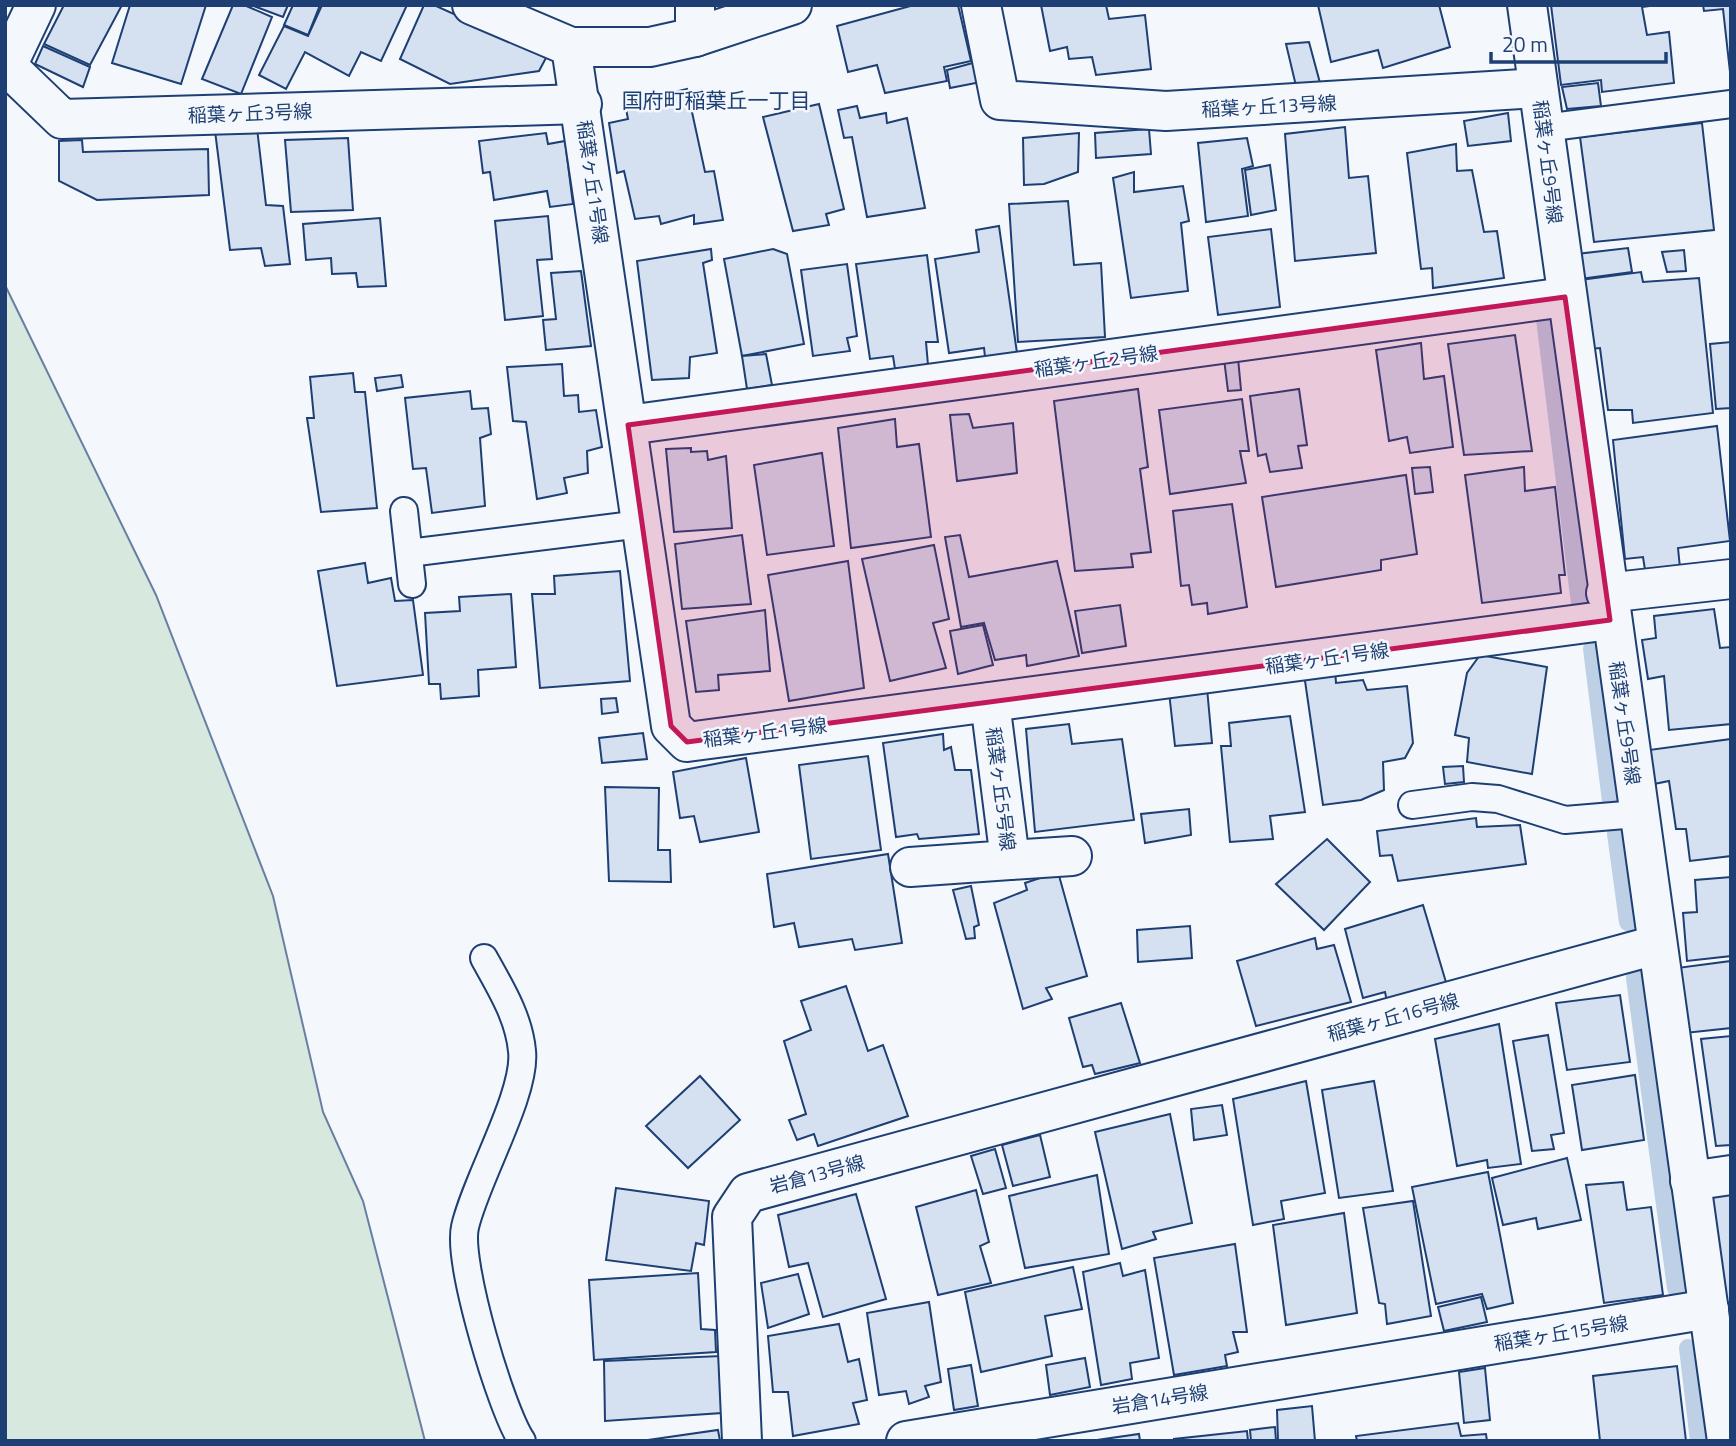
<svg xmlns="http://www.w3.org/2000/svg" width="1736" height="1446" viewBox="0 0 1736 1446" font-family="'Titillium Web','Noto Sans JP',sans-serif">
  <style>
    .green { fill: #d7e8df; stroke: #687fa3; stroke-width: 2 }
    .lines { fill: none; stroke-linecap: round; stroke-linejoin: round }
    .stream { stroke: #bed0e5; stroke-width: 18 }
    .building { fill: #d5e0f0; stroke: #1d3f73; stroke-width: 2 }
    .service-casing { stroke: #1d3f73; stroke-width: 30 }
    .minor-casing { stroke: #1d3f73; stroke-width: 42 }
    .service { stroke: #f4f7fb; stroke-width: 26 }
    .minor { stroke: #f4f7fb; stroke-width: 38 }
    .marked { fill: #c2185b; fill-opacity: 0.2; stroke: #c2185b; stroke-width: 5; stroke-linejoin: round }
    .labels { text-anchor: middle; stroke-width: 5; stroke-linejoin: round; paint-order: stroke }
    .street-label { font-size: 19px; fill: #1d3f73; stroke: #f4f7fb }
    .neighbourhood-label { font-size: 21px; fill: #1d3f73; stroke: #f4f7fb }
  </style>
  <rect width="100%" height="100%" fill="#f4f7fb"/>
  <!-- green -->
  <path class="green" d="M 5,285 L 156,595 L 273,896 L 323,1112 L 363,1201 L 425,1441 L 5,1441 Z"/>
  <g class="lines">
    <!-- stream -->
    <g class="stream">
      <path d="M 1545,319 L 1580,604"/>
      <path d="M 1592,649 L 1611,801"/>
      <path d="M 1616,834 L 1628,922"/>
      <path d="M 1635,978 L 1676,1288"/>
      <path d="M 1688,1348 L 1699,1441"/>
    </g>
  </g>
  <!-- building -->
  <g class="building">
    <path d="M 64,5 L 122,5 L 90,65 L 44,44 Z"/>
    <path d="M 130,5 L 206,5 L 181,84 L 112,63 Z"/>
    <path d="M 233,5 L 244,5 L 272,17 L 241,94 L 202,79 Z"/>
    <path d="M 251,5 L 288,5 L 283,17 Z"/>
    <path d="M 293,5 L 320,5 L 308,35 L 284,25 Z"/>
    <path d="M 322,5 L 407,5 L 381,61 L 361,52 L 349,76 L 305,52 L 286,89 L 259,75 L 284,26 L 308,36 Z"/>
    <path d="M 424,5 L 434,5 L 547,56 L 539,71 L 450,84 L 400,59 Z"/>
    <path d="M 914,5 L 958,5 L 971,61 L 944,67 L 947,81 L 885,93 L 877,65 L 848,72 L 837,26 Z"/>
    <path d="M 1041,5 L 1106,5 L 1109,19 L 1145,15 L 1151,69 L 1096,75 L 1092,57 L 1069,59 L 1067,47 L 1050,51 Z"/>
    <path d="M 1318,5 L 1439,5 L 1450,47 L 1383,68 L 1378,50 L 1331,62 Z"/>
    <path d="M 1551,5 L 1657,5 L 1642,7 L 1647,35 L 1669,32 L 1674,83 L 1602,92 L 1601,80 L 1561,85 Z"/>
    <path d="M 1703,5 L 1731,5 L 1731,81 L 1723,9 L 1704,11 Z"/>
    <path d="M 1309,42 L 1320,83 L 1296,86 L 1286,44 Z"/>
    <path d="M 43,46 L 90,67 L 83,87 L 35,64 Z"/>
    <path d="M 980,61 L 986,81 L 950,88 L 947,70 Z"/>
    <path d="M 1598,83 L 1601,106 L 1567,109 L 1562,87 Z"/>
    <path d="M 687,89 L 705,172 L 714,171 L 723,220 L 694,224 L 694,215 L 661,224 L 659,216 L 635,219 L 624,171 L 617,173 L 609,123 L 628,119 L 625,104 Z"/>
    <path d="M 819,104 L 844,209 L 826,214 L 829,225 L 793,231 L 763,117 Z"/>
    <path d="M 857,106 L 860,118 L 886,113 L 887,123 L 907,118 L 925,208 L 867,217 L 852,137 L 844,138 L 838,110 Z"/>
    <path d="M 1508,113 L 1511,141 L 1468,146 L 1464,121 Z"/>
    <path d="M 1702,123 L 1714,230 L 1594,242 L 1580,137 Z"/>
    <path d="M 1345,127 L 1349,178 L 1368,176 L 1376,253 L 1295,261 L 1285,134 Z"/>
    <path d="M 257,128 L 266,205 L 283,206 L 290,264 L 265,266 L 261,248 L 230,250 L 215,131 Z"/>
    <path d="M 1149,129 L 1151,154 L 1096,158 L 1095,133 Z"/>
    <path d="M 546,133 L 548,144 L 565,141 L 573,204 L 550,207 L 547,191 L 494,200 L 490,172 L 483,173 L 479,141 Z"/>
    <path d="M 1079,133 L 1078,172 L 1044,184 L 1024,185 L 1023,138 Z"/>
    <path d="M 348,138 L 353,210 L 291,212 L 285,140 Z"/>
    <path d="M 1247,138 L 1253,166 L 1242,169 L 1248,216 L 1206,222 L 1198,143 Z"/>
    <path d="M 82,140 L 83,152 L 208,149 L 209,195 L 97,200 L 59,181 L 59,141 Z"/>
    <path d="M 1456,144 L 1457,171 L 1472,170 L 1484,232 L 1497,231 L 1504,278 L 1433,288 L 1432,268 L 1421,269 L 1407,153 Z"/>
    <path d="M 1270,165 L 1276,210 L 1251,215 L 1245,170 Z"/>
    <path d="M 1134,172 L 1134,192 L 1183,186 L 1189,221 L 1181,223 L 1188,291 L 1131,298 L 1113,178 Z"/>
    <path d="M 1068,201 L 1074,265 L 1101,263 L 1105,337 L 1018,342 L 1009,204 Z"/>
    <path d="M 548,216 L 552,259 L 537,260 L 543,316 L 505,320 L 495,221 Z"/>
    <path d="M 380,218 L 386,286 L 358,287 L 356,273 L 332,274 L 331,258 L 306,260 L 303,224 Z"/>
    <path d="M 999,226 L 1017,353 L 985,357 L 984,348 L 949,353 L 935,259 L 979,252 L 976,230 Z"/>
    <path d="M 1271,229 L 1280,307 L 1218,315 L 1208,237 Z"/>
    <path d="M 1628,248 L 1632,272 L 1580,279 L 1577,254 Z"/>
    <path d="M 711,249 L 712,260 L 703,263 L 717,353 L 690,357 L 689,378 L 652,380 L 637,261 Z"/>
    <path d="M 773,249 L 787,254 L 804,344 L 742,356 L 724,259 Z"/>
    <path d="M 1684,250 L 1686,271 L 1667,272 L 1662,252 Z"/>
    <path d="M 927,255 L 938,342 L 926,342 L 928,365 L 895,369 L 893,356 L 870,359 L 856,264 Z"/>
    <path d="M 847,264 L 857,336 L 847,338 L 850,351 L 813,356 L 801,270 Z"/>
    <path d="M 581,271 L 591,346 L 546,350 L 543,320 L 556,319 L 551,273 Z"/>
    <path d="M 1641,272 L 1643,282 L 1699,278 L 1713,413 L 1633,423 L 1632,410 L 1608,410 L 1600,348 L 1589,349 L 1580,280 Z"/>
    <path d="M 1515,335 L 1532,451 L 1464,455 L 1448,344 Z"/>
    <path d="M 1731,342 L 1731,408 L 1716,409 L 1710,344 Z"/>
    <path d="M 1421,343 L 1424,379 L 1444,376 L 1453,447 L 1410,453 L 1407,437 L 1389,441 L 1376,350 Z"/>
    <path d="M 766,354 L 772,385 L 747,389 L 742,356 Z"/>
    <path d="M 1238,358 L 1241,390 L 1228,391 L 1224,359 Z"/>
    <path d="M 562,364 L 564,396 L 578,395 L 579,412 L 596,410 L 602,447 L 587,451 L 588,473 L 564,478 L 567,493 L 537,499 L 526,422 L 513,421 L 507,367 Z"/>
    <path d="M 353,373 L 355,392 L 365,392 L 377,508 L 321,512 L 307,418 L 314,418 L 310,377 Z"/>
    <path d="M 401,375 L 403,387 L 377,391 L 375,378 Z"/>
    <path d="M 1138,389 L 1148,467 L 1140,469 L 1151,552 L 1131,554 L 1133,567 L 1075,571 L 1054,401 Z"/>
    <path d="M 1299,389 L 1307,445 L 1298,446 L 1302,468 L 1270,472 L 1266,454 L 1258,456 L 1250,396 Z"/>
    <path d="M 470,391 L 472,409 L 488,408 L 491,434 L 480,438 L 485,506 L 432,513 L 426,468 L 413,469 L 405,398 Z"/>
    <path d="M 1242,399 L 1249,451 L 1240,451 L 1246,483 L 1170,494 L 1159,410 Z"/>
    <path d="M 969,414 L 973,428 L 1013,423 L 1017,473 L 957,481 L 950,415 Z"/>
    <path d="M 895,419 L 897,447 L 919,444 L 931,537 L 851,548 L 838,428 Z"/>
    <path d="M 1717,426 L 1730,541 L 1678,548 L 1680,568 L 1645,570 L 1643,557 L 1625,559 L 1613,440 Z"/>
    <path d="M 691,448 L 691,452 L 707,451 L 708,460 L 726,456 L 732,528 L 674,532 L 666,449 Z"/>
    <path d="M 822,453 L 834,546 L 767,555 L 754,465 Z"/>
    <path d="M 1430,467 L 1433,492 L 1415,494 L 1412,468 Z"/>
    <path d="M 1524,467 L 1525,491 L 1555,487 L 1565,575 L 1559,575 L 1561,593 L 1482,603 L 1465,475 Z"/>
    <path d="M 1406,475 L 1417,554 L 1381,560 L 1381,570 L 1276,587 L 1262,497 Z"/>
    <path d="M 1232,504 L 1247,607 L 1208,614 L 1207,603 L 1192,605 L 1189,585 L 1181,586 L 1173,511 Z"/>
    <path d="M 742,535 L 751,604 L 682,609 L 675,544 Z"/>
    <path d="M 960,535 L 969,577 L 1057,561 L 1079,656 L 1027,666 L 1026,655 L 995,660 L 984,623 L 961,627 L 945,537 Z"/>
    <path d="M 934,545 L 949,619 L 933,623 L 946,668 L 890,681 L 862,559 Z"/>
    <path d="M 848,561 L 864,688 L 789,701 L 768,575 Z"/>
    <path d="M 365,563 L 368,583 L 391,578 L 395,601 L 413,600 L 423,675 L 337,686 L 318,571 Z"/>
    <path d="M 620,571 L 630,681 L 540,688 L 532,594 L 555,594 L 554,576 Z"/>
    <path d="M 511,594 L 516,667 L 478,670 L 479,696 L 441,699 L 440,684 L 429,684 L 425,613 L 460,611 L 459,597 Z"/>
    <path d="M 1120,605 L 1126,646 L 1082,653 L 1075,611 Z"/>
    <path d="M 1714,609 L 1720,648 L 1731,647 L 1731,724 L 1669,730 L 1664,676 L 1648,679 L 1642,640 L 1656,638 L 1654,616 Z"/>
    <path d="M 765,610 L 770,671 L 718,675 L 719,690 L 696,692 L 686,621 Z"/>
    <path d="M 983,625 L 993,665 L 958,674 L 950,631 Z"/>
    <path d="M 1480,655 L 1547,667 L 1532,774 L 1467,762 L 1469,738 L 1455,735 L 1467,673 Z"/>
    <path d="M 1335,669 L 1336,683 L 1363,680 L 1367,690 L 1407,686 L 1413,743 L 1405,758 L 1383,762 L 1384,790 L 1361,800 L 1323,805 L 1304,674 Z"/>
    <path d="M 1207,688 L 1212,743 L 1175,746 L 1169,692 Z"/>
    <path d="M 616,698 L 618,712 L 602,714 L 601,699 Z"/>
    <path d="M 1290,716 L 1305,812 L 1270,816 L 1273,839 L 1230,842 L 1221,746 L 1231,746 L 1229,723 Z"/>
    <path d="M 1069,724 L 1072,744 L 1122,739 L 1134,820 L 1035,832 L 1026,729 Z"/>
    <path d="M 643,733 L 647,759 L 602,763 L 599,738 Z"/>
    <path d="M 943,734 L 944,750 L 951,747 L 955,770 L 971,770 L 979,834 L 919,839 L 917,834 L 896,837 L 883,743 Z"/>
    <path d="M 1731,739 L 1731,856 L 1690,861 L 1686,829 L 1676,829 L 1669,781 L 1654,784 L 1649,750 Z"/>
    <path d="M 868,756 L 881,850 L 811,859 L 799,765 Z"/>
    <path d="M 746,758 L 759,832 L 700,842 L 694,816 L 680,818 L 673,772 Z"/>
    <path d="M 1463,766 L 1464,782 L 1445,784 L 1443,767 Z"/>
    <path d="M 605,787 L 659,788 L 658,850 L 670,850 L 671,882 L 609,881 Z"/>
    <path d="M 1189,809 L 1191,835 L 1145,843 L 1141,814 Z"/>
    <path d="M 1476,818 L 1477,827 L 1520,825 L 1526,864 L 1398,881 L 1392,855 L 1380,856 L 1377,831 Z"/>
    <path d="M 1327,839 L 1370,882 L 1324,930 L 1276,884 Z"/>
    <path d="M 888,854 L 902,943 L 855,950 L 852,939 L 799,947 L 794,923 L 774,927 L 767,874 Z"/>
    <path d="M 1058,872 L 1087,976 L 1046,988 L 1052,999 L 1023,1009 L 994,903 L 1027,890 L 1025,883 Z"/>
    <path d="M 1731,877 L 1731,956 L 1687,961 L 1683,913 L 1697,912 L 1695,880 Z"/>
    <path d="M 971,886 L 979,925 L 974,927 L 975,938 L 966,939 L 953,890 Z"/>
    <path d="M 1423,905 L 1448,989 L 1388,1006 L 1385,992 L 1363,998 L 1345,929 Z"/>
    <path d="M 1190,926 L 1192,958 L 1138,962 L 1137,930 Z"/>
    <path d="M 1315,938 L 1317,949 L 1334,945 L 1351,1002 L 1256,1026 L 1237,961 Z"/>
    <path d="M 1731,961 L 1731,1028 L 1685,1033 L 1677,968 Z"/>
    <path d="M 846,986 L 868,1051 L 883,1045 L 908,1116 L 818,1146 L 814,1134 L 797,1140 L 789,1120 L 806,1114 L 784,1041 L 811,1030 L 801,1001 Z"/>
    <path d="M 1620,995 L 1630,1062 L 1567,1070 L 1556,1003 Z"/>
    <path d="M 1121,1003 L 1140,1063 L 1095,1074 L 1092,1065 L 1083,1067 L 1069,1018 Z"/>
    <path d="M 1499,1024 L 1521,1164 L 1488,1168 L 1487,1160 L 1457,1166 L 1435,1039 Z"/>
    <path d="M 1548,1035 L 1564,1133 L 1551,1135 L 1554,1149 L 1532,1151 L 1513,1041 Z"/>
    <path d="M 1731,1036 L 1731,1145 L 1716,1146 L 1701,1039 Z"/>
    <path d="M 1635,1075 L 1644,1140 L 1582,1150 L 1572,1085 Z"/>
    <path d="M 700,1076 L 740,1120 L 688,1168 L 646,1126 Z"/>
    <path d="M 1306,1081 L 1325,1193 L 1281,1201 L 1284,1219 L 1253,1225 L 1233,1099 Z"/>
    <path d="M 1374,1081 L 1393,1191 L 1339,1198 L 1322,1090 Z"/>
    <path d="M 1222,1105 L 1227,1135 L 1194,1140 L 1191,1109 Z"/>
    <path d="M 1170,1114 L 1192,1223 L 1153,1232 L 1156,1239 L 1122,1249 L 1095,1132 Z"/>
    <path d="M 1040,1135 L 1050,1177 L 1013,1186 L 1002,1145 Z"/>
    <path d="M 995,1149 L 1006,1188 L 983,1194 L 971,1156 Z"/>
    <path d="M 1567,1158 L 1581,1220 L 1538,1229 L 1536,1218 L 1503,1225 L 1492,1178 Z"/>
    <path d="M 1488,1172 L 1513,1303 L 1487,1309 L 1482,1294 L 1436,1304 L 1412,1187 Z"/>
    <path d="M 1097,1175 L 1109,1254 L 1025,1268 L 1009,1196 Z"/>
    <path d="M 1623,1182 L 1627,1210 L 1651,1207 L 1663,1295 L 1604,1303 L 1586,1185 Z"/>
    <path d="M 616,1188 L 709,1201 L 704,1245 L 696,1243 L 691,1271 L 606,1260 Z"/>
    <path d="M 976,1190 L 989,1242 L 980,1246 L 991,1283 L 938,1295 L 916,1207 Z"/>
    <path d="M 1731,1192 L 1731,1303 L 1726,1304 L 1711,1194 Z"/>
    <path d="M 856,1194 L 886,1299 L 823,1317 L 808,1263 L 789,1267 L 778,1215 Z"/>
    <path d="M 1413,1201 L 1431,1316 L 1387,1324 L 1385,1304 L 1379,1303 L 1363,1208 Z"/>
    <path d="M 1344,1213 L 1357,1313 L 1286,1325 L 1273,1225 Z"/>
    <path d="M 1235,1244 L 1247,1332 L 1233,1332 L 1238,1352 L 1225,1355 L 1227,1366 L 1174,1375 L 1154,1258 Z"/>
    <path d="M 1120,1263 L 1123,1276 L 1145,1270 L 1159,1358 L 1130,1363 L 1132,1379 L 1101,1385 L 1083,1272 Z"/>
    <path d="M 1073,1267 L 1082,1309 L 1045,1316 L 1052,1356 L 981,1372 L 965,1292 Z"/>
    <path d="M 698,1273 L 701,1329 L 715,1330 L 716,1352 L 594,1360 L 589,1280 Z"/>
    <path d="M 798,1274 L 809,1314 L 768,1328 L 761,1283 Z"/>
    <path d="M 1481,1297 L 1487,1322 L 1444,1331 L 1438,1307 Z"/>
    <path d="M 929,1302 L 941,1382 L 925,1386 L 929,1397 L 909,1404 L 906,1391 L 879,1395 L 867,1313 Z"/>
    <path d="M 839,1324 L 848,1362 L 859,1359 L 867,1400 L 853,1403 L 859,1424 L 793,1436 L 788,1392 L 773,1392 L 768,1336 Z"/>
    <path d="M 721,1356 L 722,1413 L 605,1421 L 604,1361 Z"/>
    <path d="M 1085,1358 L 1090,1387 L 1050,1395 L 1046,1365 Z"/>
    <path d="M 971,1365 L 978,1406 L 954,1410 L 948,1369 Z"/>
    <path d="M 1677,1366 L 1686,1441 L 1600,1441 L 1593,1376 Z"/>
    <path d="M 1485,1368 L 1490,1420 L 1464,1423 L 1459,1372 Z"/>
    <path d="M 1312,1406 L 1315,1441 L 1278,1441 L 1277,1410 Z"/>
    <path d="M 1458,1423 L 1461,1436 L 1486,1434 L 1487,1441 L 1357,1441 L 1356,1436 Z"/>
    <path d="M 1275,1427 L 1276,1441 L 1251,1441 L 1250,1430 Z"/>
    <path d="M 718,1430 L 720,1441 L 641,1441 Z"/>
    <path d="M 1247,1431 L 1248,1441 L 1174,1441 L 1174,1439 Z"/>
    <path d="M 1139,1434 L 1140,1441 L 1090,1441 Z"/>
  </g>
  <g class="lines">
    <defs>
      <g id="service">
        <path d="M 1544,128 L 1731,104"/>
        <path d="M 404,511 L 412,584"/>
        <path d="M 409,553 L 641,524"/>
        <path d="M 1412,805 L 1472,797 L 1498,799 L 1565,820 L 1637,814"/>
        <path d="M 484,958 C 500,987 519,1017 522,1051 C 527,1093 475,1181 465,1227 C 457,1262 501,1410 522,1441"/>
      </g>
      <g id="minor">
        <path d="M 36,5 L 7,66 L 62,119 L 582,104"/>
        <path d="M 472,5 L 571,47 L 671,726 L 687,742 L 1610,620"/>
        <path d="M 981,5 L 1000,100 L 1166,111 L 1538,88"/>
        <path d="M 1527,5 L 1727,1441"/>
        <path d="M 695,37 L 792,5"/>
        <path d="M 571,47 L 650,47 L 695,37 L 695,5"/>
        <path d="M 628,425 L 1565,297"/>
        <path d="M 1606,593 L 1731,579"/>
        <path d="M 1010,860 L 1072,856"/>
        <path d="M 910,867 L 1010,860 L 990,702"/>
        <path d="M 1690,1181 L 1731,1175"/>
        <path d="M 742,1441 L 732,1217 L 748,1193 L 1656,945"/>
        <path d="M 906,1441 L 1709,1309"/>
      </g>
    </defs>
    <!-- service casing -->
    <use href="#service" class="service-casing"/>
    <!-- minor casing -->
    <use href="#minor" class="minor-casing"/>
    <!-- service -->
    <use href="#service" class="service"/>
    <!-- minor -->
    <use href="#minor" class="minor"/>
  </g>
  <!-- marked area -->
  <path class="marked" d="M 1565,297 L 1610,620 L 687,742 L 671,726 L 628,425 Z"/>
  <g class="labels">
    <!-- street labels -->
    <g class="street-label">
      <text transform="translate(1269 106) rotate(-3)" y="7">稲葉ヶ丘13号線</text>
      <text transform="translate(250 113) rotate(-2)" y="7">稲葉ヶ丘3号線</text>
      <text transform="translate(1548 162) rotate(83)" y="7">稲葉ヶ丘9号線</text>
      <text transform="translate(593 182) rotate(82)" y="7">稲葉ヶ丘1号線</text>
      <text transform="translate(1096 361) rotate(-8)" y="7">稲葉ヶ丘2号線</text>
      <text transform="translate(1327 658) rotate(-8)" y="7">稲葉ヶ丘1号線</text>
      <text transform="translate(1625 723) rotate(82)" y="7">稲葉ヶ丘9号線</text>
      <text transform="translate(765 732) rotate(-7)" y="7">稲葉ヶ丘1号線</text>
      <text transform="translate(1001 789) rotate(83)" y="7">稲葉ヶ丘5号線</text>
      <text transform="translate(1393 1017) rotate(-15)" y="7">稲葉ヶ丘16号線</text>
      <text transform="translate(817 1174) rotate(-15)" y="7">岩倉13号線</text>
      <text transform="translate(1561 1333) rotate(-9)" y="7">稲葉ヶ丘15号線</text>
      <text transform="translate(1160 1399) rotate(-9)" y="7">岩倉14号線</text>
    </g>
    <!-- neighbourhood labels -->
    <g class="neighbourhood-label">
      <text x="716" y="108">国府町稲葉丘一丁目</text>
    </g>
  </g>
  <!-- border -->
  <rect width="1736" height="1446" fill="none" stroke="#1d3f73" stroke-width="14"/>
  <!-- scale -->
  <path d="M1491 52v10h175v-10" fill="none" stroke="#1d3f73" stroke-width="3.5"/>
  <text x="1502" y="52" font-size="21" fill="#1d3f73" stroke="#f4f7fb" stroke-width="5" paint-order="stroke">20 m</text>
</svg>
